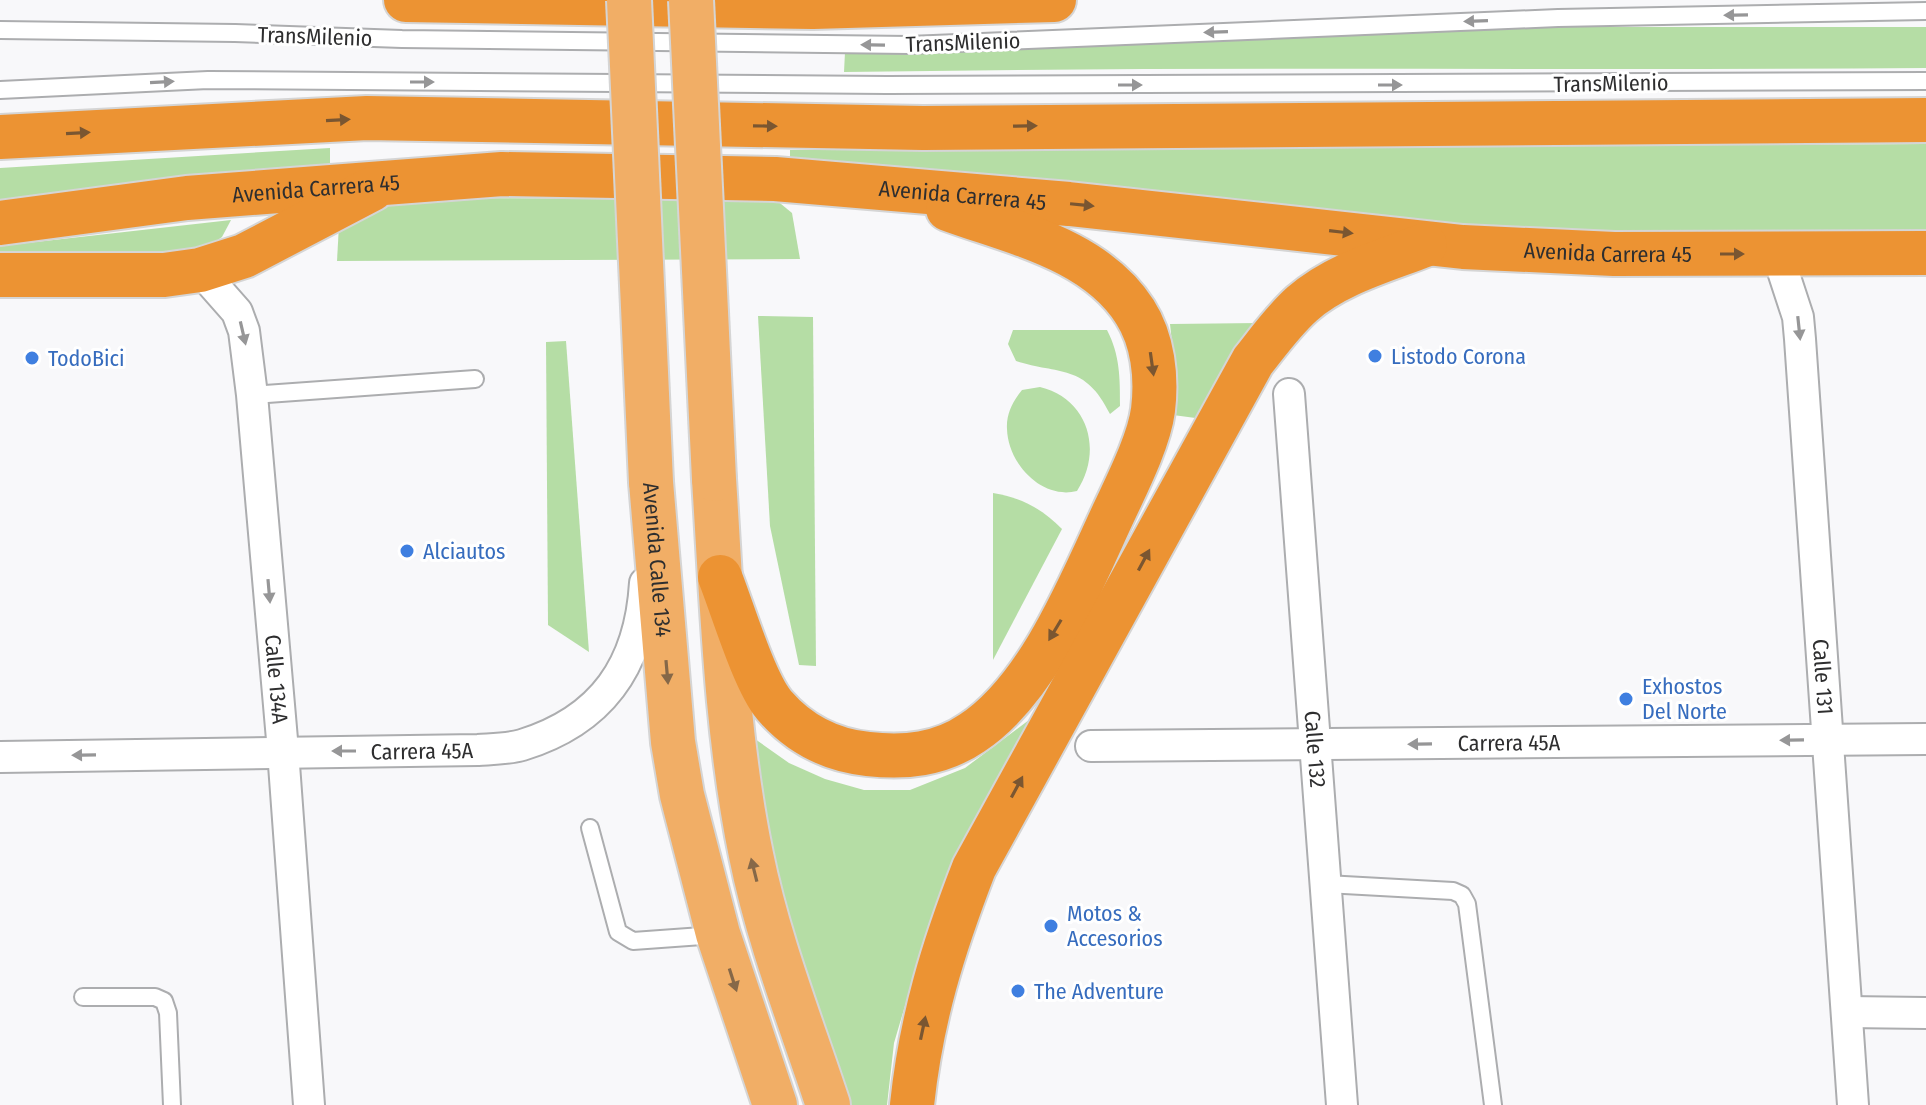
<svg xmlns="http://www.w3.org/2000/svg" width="1926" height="1105" viewBox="0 0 1926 1105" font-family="'Fira Sans Condensed',sans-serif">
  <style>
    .green { fill: #b5dda5 }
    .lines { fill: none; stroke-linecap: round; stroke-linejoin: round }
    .service-casing { stroke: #acadaf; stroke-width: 20 }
    .minor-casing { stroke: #acadaf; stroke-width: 34 }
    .primary-casing { stroke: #d5d5d5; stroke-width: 48 }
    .trunk-casing { stroke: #d5d5d5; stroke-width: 48 }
    .service { stroke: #fff; stroke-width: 16 }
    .minor { stroke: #fff; stroke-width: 30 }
    .primary { stroke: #f1ae66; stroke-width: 44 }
    .trunk { stroke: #ec9333; stroke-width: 44 }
    .primary-bridge-casing { stroke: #d5d5d5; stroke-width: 48; stroke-linecap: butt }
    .primary-bridge { stroke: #f1ae66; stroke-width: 44 }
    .oneway { fill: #969697 }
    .oneway2 { fill: #7a5631 }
    .oneway3 { fill: #866848 }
    .shop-dot { fill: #3f7fe0; stroke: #fff; stroke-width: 3 }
    .labels { text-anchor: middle; stroke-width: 6; stroke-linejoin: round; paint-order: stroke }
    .street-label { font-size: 22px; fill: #2e2e2f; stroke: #fff }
    .shop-label { font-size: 22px; fill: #366cbe; stroke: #fff; text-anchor: start }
  </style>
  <rect width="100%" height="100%" fill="#f8f8fa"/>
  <!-- green -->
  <g class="green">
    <path d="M 1461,27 L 1926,27 L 1926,68 C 1565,71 1205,66 844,72 L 845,52 Z"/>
    <path d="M 1926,144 L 1926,235 L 1826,236 L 1455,228 L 1355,212 L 1222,203 L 790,163 L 790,150 Z"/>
    <path d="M 330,148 L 330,166 L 0,204 L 0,168 Z"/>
    <path d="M 417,198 L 775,199 L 792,213 L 800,259 L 337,261 L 339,225 L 371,209 Z"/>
    <path d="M 231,220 L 222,237 L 208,247 L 191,253 L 94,254 L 0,251 L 0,246 Z"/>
    <path d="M 758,316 L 813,317 L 816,666 L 799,665 L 770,526 Z"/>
    <path d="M 1259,323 L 1203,419 L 1173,415 L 1175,370 L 1170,324 Z"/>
    <path d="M 1013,330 L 1107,330 C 1120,355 1120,378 1120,406 L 1110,414 C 1085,363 1059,375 1016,361 L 1008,344 Z"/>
    <path d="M 566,341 L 589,652 L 548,625 L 546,342 Z"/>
    <path d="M 1040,387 C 1089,399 1103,451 1077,491 C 1042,500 1008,464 1007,429 C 1006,414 1013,401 1022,390 Z"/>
    <path d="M 993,493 C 1022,498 1041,508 1062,529 L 993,660 Z"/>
    <path d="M 1037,714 L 989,803 L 930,921 L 894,1043 L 887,1105 L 849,1105 L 795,949 L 763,822 L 755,739 L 789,763 L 825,779 L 864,790 L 910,790 L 965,768 Z"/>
  </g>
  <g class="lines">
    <defs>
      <g id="service">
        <path d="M 0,30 L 235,33 L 402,39 L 909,45 L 1558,18 L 1926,11"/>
        <path d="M 0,90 L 208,80 L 887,85 L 1926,81"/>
        <path d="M 252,395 L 475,379"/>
        <path d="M 590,828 L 618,932 L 633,941 L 716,935"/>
        <path d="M 1326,884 L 1453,891 L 1462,895 L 1467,904 L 1493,1105"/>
        <path d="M 83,997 L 155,997 L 164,1001 L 168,1013 L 172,1105"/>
      </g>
      <g id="minor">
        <path id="s1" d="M 1777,253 L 1798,317 L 1800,339 L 1853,1105"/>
        <path id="s2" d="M 200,270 L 237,312 L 244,331 L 252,395 L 283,751 L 309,1105"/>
        <path id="s3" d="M 1289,394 L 1342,1105"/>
        <path id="s4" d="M 1091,746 L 1926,739"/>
        <path id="s5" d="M 0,757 L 478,750 C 492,749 508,749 522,745 C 603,720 640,665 645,583"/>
        <path d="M 1847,1012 L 1926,1013"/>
      </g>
      <g id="primary">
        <path d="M 714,479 C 722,603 726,734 751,855 C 768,940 801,1023 828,1105"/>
        <path id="s6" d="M 651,482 L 673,742 L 682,795 L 718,934 L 775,1105"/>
      </g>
      <g id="trunk">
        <path d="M 406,0 L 813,7 L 1054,0"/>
        <path d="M 0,137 L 367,118 L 923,128 L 1926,120"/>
        <path id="s7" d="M 0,223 L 187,198 L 502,174 L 775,179 L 1069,204 L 1463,247 L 1614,254 L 1926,253"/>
        <path d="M 0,275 L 164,275 L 200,270 L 244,256 L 372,189"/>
        <path d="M 720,577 C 733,610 754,681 774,705 C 799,734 830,750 868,754 C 905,758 940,755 972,733 C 1039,689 1081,583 1114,512 C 1127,484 1149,441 1153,410 C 1157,377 1153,340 1135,312 C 1095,249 1013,233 948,209"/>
        <path d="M 912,1105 C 921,1019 943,948 974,868 L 1253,361 C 1269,341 1283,321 1302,304 C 1336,274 1384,261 1425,245"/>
      </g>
    </defs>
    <!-- service casing -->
    <use href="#service" class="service-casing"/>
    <!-- minor casing -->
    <use href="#minor" class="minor-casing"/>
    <!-- primary casing -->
    <use href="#primary" class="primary-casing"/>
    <!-- trunk casing -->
    <use href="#trunk" class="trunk-casing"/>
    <!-- service -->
    <use href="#service" class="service"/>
    <!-- minor -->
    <use href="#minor" class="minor"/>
    <!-- primary -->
    <use href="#primary" class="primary"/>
    <!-- trunk -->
    <use href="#trunk" class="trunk"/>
    <defs>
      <g id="primary-bridge">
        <path d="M 629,0 L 651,482"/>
        <path d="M 691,0 L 714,479"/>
      </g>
    </defs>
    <!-- primary-bridge casing -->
    <use href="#primary-bridge" class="primary-bridge-casing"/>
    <!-- primary-bridge -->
    <use href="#primary-bridge" class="primary-bridge"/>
  </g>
  <!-- one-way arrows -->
  <defs><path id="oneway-solid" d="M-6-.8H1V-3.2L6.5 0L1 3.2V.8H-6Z" transform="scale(2)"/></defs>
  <g class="oneway">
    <use href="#oneway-solid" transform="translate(1736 15) rotate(179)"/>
    <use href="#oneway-solid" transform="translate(1476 21) rotate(178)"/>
    <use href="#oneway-solid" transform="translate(1216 32) rotate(178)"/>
    <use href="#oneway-solid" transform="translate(873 45) rotate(-179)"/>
    <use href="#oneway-solid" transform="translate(162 82) rotate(-3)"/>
    <use href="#oneway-solid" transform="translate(422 82)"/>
    <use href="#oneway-solid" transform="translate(1130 85)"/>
    <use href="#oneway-solid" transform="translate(1390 85)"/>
    <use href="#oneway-solid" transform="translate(1799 328) rotate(84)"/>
    <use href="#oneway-solid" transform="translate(243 333) rotate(77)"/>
    <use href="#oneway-solid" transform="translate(269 591) rotate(85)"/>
    <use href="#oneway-solid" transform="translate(1792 740) rotate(179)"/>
    <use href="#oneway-solid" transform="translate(1420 744) rotate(179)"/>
    <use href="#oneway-solid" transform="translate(344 751) rotate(-180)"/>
    <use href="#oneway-solid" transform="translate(84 755) rotate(179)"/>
  </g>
  <g class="oneway2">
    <use href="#oneway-solid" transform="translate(338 120) rotate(-3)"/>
    <use href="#oneway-solid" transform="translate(765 126) rotate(1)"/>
    <use href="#oneway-solid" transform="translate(1025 126) rotate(-1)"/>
    <use href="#oneway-solid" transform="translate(78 133) rotate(-3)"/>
    <use href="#oneway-solid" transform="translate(1082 205) rotate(6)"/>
    <use href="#oneway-solid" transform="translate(1341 232) rotate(7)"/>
    <use href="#oneway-solid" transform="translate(1732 254)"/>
    <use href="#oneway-solid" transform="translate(1152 364) rotate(82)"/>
    <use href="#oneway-solid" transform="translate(1144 560) rotate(-62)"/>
    <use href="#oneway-solid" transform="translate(1055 630) rotate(121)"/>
    <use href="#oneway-solid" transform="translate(1017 787) rotate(-62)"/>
    <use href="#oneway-solid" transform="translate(923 1028) rotate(-78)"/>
  </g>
  <g class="oneway3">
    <use href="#oneway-solid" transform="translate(667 672) rotate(85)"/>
    <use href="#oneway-solid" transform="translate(754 870) rotate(-104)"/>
    <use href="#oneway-solid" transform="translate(733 980) rotate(72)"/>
  </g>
  <!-- markers -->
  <g class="shop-dot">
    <circle cx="1375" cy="356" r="8"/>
    <circle cx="32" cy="358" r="8"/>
    <circle cx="407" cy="551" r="8"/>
    <circle cx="1626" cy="699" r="8"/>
    <circle cx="1051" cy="926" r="8"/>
    <circle cx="1018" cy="991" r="8"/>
  </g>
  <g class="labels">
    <!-- street labels -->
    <g class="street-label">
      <text transform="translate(315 36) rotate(2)" y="8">TransMilenio</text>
      <text transform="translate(963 42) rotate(-2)" y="8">TransMilenio</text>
      <text transform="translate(1611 83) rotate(-1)" y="8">TransMilenio</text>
      <text dy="8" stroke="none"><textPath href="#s7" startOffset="318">Avenida Carrera 45</textPath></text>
      <text dy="8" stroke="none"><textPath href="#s7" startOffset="966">Avenida Carrera 45</textPath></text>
      <text dy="8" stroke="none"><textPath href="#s7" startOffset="1614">Avenida Carrera 45</textPath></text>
      <text dy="8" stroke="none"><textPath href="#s6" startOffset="78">Avenida Calle 134</textPath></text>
      <text dy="8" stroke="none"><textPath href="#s1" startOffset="428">Calle 131</textPath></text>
      <text dy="8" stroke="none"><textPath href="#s2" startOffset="426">Calle 134A</textPath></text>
      <text dy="8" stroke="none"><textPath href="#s4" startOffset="418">Carrera 45A</textPath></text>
      <text dy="8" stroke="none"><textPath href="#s3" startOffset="356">Calle 132</textPath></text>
      <text dy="8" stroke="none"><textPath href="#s5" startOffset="422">Carrera 45A</textPath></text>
    </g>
    <!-- shop labels -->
    <g class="shop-label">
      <text x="1391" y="364">Listodo Corona</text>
      <text x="48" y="366">TodoBici</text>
      <text x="423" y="559">Alciautos</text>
      <text x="1642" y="694">Exhostos<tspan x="1642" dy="25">Del Norte</tspan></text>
      <text x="1067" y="921">Motos &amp;<tspan x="1067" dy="25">Accesorios</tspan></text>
      <text x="1034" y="999">The Adventure</text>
    </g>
  </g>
</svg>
